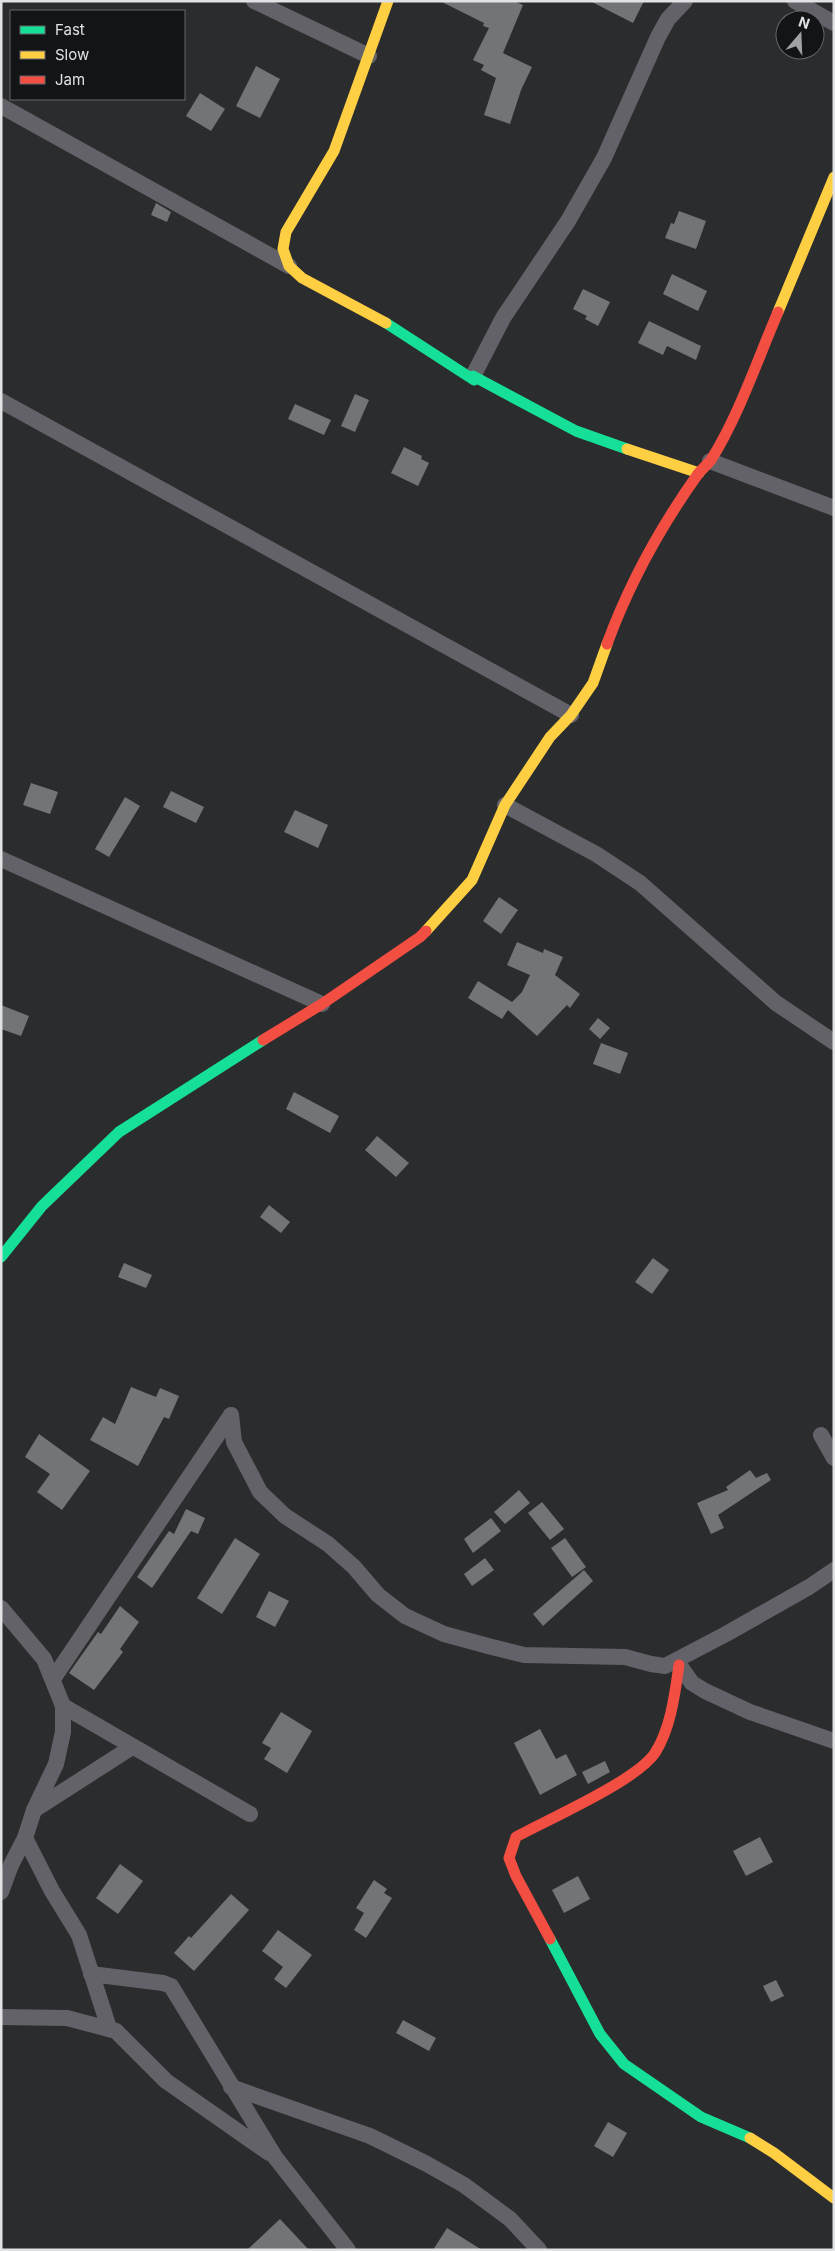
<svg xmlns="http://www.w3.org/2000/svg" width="835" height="2251" viewBox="0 0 835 2251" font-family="Inter,sans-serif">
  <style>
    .building { fill: #737476 }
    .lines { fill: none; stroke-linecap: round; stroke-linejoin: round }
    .street { stroke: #636269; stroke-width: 16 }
    .fast { stroke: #16e098; stroke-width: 11 }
    .slow { stroke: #ffcf43; stroke-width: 11 }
    .jam { stroke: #f24e42; stroke-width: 11 }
  </style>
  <rect width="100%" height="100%" fill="#2b2c2d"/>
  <!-- building -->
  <g class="building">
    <path d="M 440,1 L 514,1 L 523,5 L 503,53 L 532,67 L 521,90 L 510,124 L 484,115 L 496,78 L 481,70 L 484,65 L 473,60 L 489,28 L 483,26 L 484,23 Z"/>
    <path d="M 590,1 L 644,1 L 633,23 Z"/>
    <path d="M 256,66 L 280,79 L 260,118 L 236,106 Z"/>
    <path d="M 200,93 L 225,109 L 211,131 L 186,116 Z"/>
    <path d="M 156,203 L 171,212 L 167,222 L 151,215 Z"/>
    <path d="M 679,211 L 706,221 L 696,249 L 665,238 L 671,223 L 674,224 Z"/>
    <path d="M 672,274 L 707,291 L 698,311 L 663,294 Z"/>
    <path d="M 583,289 L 610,302 L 598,326 L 585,319 L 587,316 L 573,309 Z"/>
    <path d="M 649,321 L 701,346 L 696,360 L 667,346 L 663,355 L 638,343 Z"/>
    <path d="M 355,394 L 369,400 L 355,432 L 341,426 Z"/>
    <path d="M 295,404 L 331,420 L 324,435 L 288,419 Z"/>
    <path d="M 404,447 L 422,456 L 421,459 L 429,463 L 418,486 L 391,473 Z"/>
    <path d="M 31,783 L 58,792 L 50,814 L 23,805 Z"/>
    <path d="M 171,791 L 204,807 L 196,823 L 163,807 Z"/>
    <path d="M 125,797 L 140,806 L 109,857 L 95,849 Z"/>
    <path d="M 295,810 L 328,825 L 318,848 L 284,832 Z"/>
    <path d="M 499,897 L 518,910 L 501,934 L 483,921 Z"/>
    <path d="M 517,942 L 543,953 L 544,949 L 563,957 L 555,975 L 580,994 L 570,1008 L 567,1005 L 537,1036 L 508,1010 L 502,1019 L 468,998 L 478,981 L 512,1002 L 522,992 L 530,975 L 507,965 Z"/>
    <path d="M 1,1005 L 29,1016 L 21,1036 L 1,1029 Z"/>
    <path d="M 598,1018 L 610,1028 L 600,1039 L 589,1029 Z"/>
    <path d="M 601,1043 L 628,1053 L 620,1074 L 593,1064 Z"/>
    <path d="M 294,1092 L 339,1116 L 330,1133 L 286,1109 Z"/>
    <path d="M 377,1136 L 409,1163 L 396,1177 L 365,1150 Z"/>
    <path d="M 269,1205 L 290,1222 L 281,1233 L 260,1217 Z"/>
    <path d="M 653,1258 L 669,1270 L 652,1294 L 635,1282 Z"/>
    <path d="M 124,1263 L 152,1275 L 146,1288 L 118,1277 Z"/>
    <path d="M 131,1387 L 156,1397 L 160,1388 L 179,1396 L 169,1419 L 164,1417 L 138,1466 L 90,1440 L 103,1417 L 115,1424 Z"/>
    <path d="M 39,1434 L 90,1471 L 62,1510 L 37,1492 L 50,1474 L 25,1457 Z"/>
    <path d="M 750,1470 L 756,1478 L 767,1473 L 771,1480 L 718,1515 L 724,1528 L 711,1534 L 697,1503 L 728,1490 L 726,1487 Z"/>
    <path d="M 519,1490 L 530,1503 L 505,1524 L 494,1512 Z"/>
    <path d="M 542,1502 L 564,1529 L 550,1540 L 528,1513 Z"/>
    <path d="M 186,1509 L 205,1518 L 198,1534 L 191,1531 L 152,1588 L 137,1577 L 169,1531 L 174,1534 Z"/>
    <path d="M 491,1518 L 501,1531 L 473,1553 L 464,1539 Z"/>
    <path d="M 235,1538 L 260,1554 L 222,1614 L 197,1598 Z"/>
    <path d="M 565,1538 L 586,1567 L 572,1577 L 551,1548 Z"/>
    <path d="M 485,1558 L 494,1570 L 472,1586 L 464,1574 Z"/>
    <path d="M 584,1570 L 593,1581 L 543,1626 L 533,1614 Z"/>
    <path d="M 269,1591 L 289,1601 L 275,1627 L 256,1617 Z"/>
    <path d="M 120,1606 L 139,1622 L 120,1649 L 123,1652 L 94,1690 L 69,1673 L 98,1632 L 101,1634 Z"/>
    <path d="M 281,1712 L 312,1731 L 287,1773 L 264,1759 L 271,1748 L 262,1743 Z"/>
    <path d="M 540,1729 L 556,1759 L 566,1754 L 577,1775 L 540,1795 L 514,1743 Z"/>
    <path d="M 605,1761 L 610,1772 L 588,1784 L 582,1772 Z"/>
    <path d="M 760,1837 L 773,1862 L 746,1876 L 733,1851 Z"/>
    <path d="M 120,1864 L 143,1881 L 118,1914 L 96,1898 Z"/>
    <path d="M 578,1876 L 590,1899 L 564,1913 L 552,1890 Z"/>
    <path d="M 374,1880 L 387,1889 L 384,1893 L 392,1898 L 366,1938 L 354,1930 L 364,1913 L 356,1908 Z"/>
    <path d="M 231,1894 L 249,1910 L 194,1971 L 174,1953 L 189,1936 L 191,1938 Z"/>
    <path d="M 278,1930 L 312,1955 L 286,1988 L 274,1979 L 283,1967 L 262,1951 Z"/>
    <path d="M 776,1980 L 784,1996 L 771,2002 L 763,1986 Z"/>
    <path d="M 403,2020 L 436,2038 L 429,2051 L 396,2033 Z"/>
    <path d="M 608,2122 L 627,2133 L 613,2157 L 594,2146 Z"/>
    <path d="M 280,2219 L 309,2250 L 247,2250 Z"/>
    <path d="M 447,2228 L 482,2250 L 433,2250 Z"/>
  </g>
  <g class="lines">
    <!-- street -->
    <g class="street">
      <path d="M 254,1 L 369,56"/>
      <path d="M 795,1 L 834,23"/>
      <path d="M 1,106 L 289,266"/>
      <path d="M 473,376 L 503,318 L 568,221 L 604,158 L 658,37 L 668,19 L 685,1"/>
      <path d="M 1,401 L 571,715"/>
      <path d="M 710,461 L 834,508"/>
      <path d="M 505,805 L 596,854 L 640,883 L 776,1003 L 834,1042"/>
      <path d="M 1,859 L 322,1004"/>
      <path d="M 231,1415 L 234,1442 L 260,1492 L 285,1516 L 328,1544 L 354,1567 L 378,1595 L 405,1616 L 444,1634 L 488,1646 L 524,1655 L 625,1657 L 651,1664 L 665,1666 L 726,1634 L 809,1587 L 834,1570"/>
      <path d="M 821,1435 L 834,1458"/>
      <path d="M 1,1608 L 44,1659 L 63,1706 L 63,1732 L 56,1764 L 34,1810 L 25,1838 L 11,1865 L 1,1892"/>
      <path d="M 677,1662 L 692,1683 L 705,1691 L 750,1712 L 834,1741"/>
      <path d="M 53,1679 L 231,1415"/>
      <path d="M 63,1706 L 250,1814"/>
      <path d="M 34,1810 L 132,1747"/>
      <path d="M 25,1838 L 52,1891 L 79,1935 L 109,2028"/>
      <path d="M 91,1974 L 163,1983 L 171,1986 L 275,2157 L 348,2250"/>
      <path d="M 1,2017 L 67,2018 L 116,2031 L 166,2081 L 269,2153"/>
      <path d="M 231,2087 L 370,2136 L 425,2163 L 464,2185 L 510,2219 L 539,2250"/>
    </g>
    <!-- fast -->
    <g class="fast">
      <path d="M 386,323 L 474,380 L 473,376 L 576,431 L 627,449"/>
      <path d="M 1,1257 L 42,1206 L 119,1132 L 263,1040"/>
      <path d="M 550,1939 L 600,2034 L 624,2064 L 701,2117 L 750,2138"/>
    </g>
    <!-- slow -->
    <g class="slow">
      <path d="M 778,312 L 834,177"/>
      <path d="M 386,323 L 302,278 L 289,266 L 283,249 L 286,232 L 334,151 L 388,1"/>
      <path d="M 627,449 L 699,473"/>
      <path d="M 426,931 L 472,880 L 505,805 L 550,737 L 571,715 L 593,683 L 607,644"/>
      <path d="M 750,2138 L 774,2153 L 834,2198"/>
    </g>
    <!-- jam -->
    <g class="jam">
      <path d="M 607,644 C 629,584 661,526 698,474 C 702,469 707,465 711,460 C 739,415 757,361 778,312"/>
      <path d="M 263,1040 L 322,1004 L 420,937 L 426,931"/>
      <path d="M 550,1939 L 516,1876 L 509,1858 L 516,1837 C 549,1819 636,1781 655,1753 C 671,1728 675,1693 679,1665"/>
    </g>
  </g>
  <!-- border -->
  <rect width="835" height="2251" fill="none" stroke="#e1e2e4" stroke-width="5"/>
  <!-- legend -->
  <rect x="10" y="10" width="175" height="90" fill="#131415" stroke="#656668"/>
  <rect x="20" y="26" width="25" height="8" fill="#16e098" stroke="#656668"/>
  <text x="55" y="35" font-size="15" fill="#e1e2e4">Fast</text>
  <rect x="20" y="51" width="25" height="8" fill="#ffcf43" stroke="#656668"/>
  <text x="55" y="60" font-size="15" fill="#e1e2e4">Slow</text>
  <rect x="20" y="76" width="25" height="8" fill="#f24e42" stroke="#656668"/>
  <text x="55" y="85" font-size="15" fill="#e1e2e4">Jam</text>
  <!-- north arrow -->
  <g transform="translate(800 35) rotate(19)"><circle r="24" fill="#131415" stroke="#656668"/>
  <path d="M0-4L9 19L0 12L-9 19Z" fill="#a1a2a4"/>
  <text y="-8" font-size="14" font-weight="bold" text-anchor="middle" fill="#e1e2e4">N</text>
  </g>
</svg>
